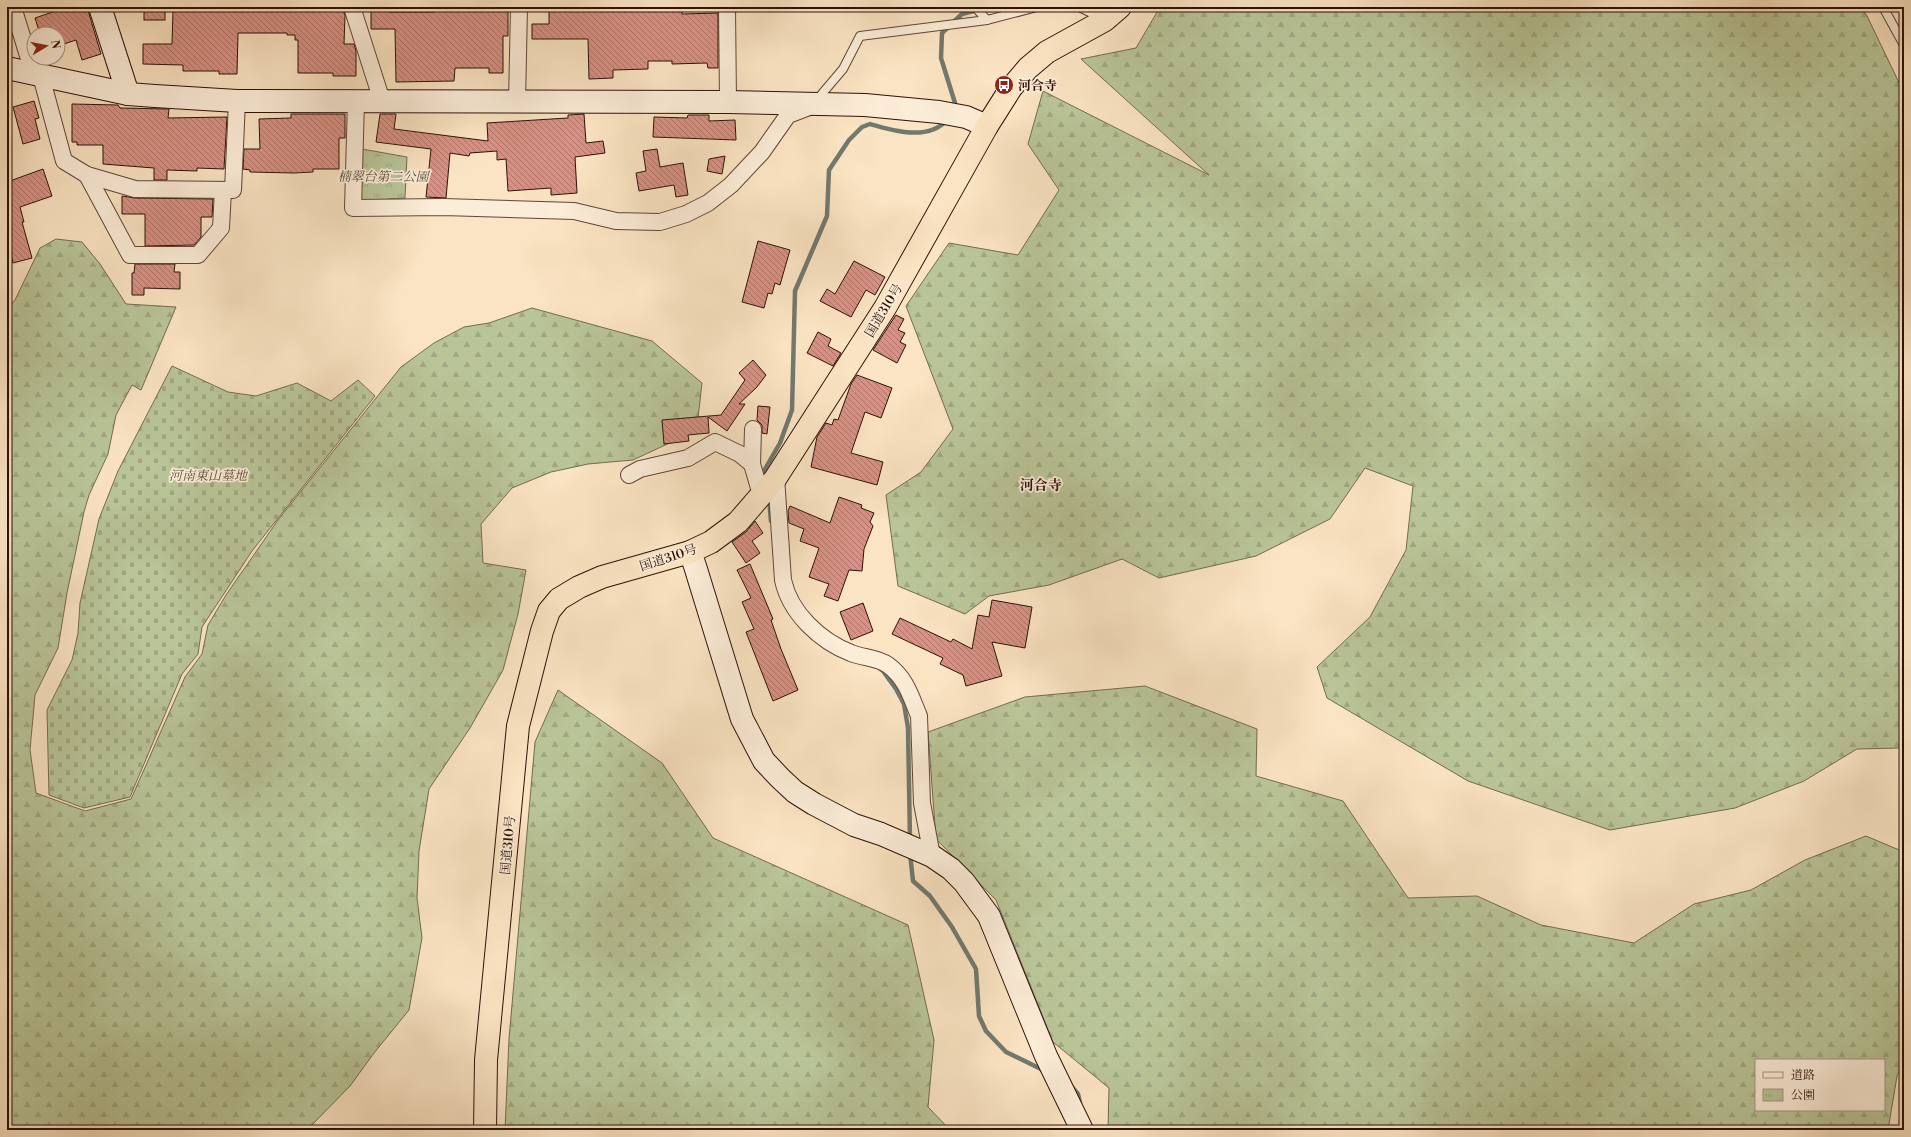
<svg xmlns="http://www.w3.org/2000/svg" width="1911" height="1137" viewBox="0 0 1911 1137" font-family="'Libre Bodoni','Noto Serif JP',serif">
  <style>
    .forest { fill: url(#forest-firs); stroke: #736b50; fill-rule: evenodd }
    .cemetery { fill: url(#cemetery-stones); stroke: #736b50 }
    .park { fill: url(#park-tufts); stroke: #736b50 }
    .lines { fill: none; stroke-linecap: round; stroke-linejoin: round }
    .stream { stroke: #71796e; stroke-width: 4.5 }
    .building { fill: url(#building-back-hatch); stroke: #2d1107 }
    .lane-casing { stroke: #604636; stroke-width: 10 }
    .street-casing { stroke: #604636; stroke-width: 18 }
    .secondary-casing { stroke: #2d1107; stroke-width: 24 }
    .highway-casing { stroke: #2d1107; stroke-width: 24 }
    .lane { stroke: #fcedd8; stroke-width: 8 }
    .street { stroke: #fcedd8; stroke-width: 16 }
    .secondary { stroke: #fcedd8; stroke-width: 22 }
    .highway { stroke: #fbe4c3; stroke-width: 22 }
    .labels { text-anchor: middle; stroke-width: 3.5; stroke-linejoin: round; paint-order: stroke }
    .poi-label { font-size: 13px; font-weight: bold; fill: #2d1107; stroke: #fcedd8; text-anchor: start }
    .park-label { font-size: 13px; font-style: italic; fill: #5e503a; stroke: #fcedd8 }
    .street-label { font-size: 13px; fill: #2d1107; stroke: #fcedd8 }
    .neighbourhood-label { font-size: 14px; font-weight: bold; fill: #2d1107; stroke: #fcedd8 }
  </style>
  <defs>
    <pattern id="forest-firs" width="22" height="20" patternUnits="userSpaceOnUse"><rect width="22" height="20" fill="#b9c598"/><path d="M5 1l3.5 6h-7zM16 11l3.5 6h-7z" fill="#9fa882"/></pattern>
    <pattern id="cemetery-stones" width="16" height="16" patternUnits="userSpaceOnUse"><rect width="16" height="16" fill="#b9c598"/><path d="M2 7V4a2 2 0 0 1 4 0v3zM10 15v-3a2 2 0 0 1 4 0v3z" fill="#9fa882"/></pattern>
    <pattern id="park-tufts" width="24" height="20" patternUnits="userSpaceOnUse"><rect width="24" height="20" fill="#b9c598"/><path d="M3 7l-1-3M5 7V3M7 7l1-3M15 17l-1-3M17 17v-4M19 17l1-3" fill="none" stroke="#9fa882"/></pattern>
    <pattern id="building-back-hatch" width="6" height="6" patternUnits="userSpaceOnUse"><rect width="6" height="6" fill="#d89184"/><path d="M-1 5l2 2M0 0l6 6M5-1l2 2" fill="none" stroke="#b0756a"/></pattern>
  </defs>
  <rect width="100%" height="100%" fill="#fbe4c3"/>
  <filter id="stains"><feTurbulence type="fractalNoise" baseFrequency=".005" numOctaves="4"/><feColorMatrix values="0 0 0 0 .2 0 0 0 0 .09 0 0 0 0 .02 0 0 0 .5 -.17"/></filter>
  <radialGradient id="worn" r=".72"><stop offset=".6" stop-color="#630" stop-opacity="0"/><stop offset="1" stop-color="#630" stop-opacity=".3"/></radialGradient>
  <!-- forest -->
  <g class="forest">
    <path d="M 1160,7 L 1861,7 L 1867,16 L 1904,93 L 1904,751 L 1900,748 L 1857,749 L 1804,781 L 1735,808 L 1610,830 L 1468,781 L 1327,698 L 1317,667 L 1370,617 L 1406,550 L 1413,486 L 1365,468 L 1330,519 L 1256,556 L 1159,578 L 1122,559 L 1049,585 L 989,596 L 965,614 L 898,586 L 886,495 L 921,472 L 953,429 L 906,306 L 949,243 L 1018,255 L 1059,190 L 1028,144 L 1043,91 L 1209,175 L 1081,59 L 1136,48 Z"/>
    <path d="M 56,239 L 82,242 L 100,264 L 126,304 L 176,307 L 141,390 L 132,385 L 116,415 L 108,454 L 89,495 L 84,512 L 67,593 L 58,648 L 35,695 L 30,750 L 36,793 L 85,811 L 131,799 L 185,677 L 202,654 L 208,625 L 226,595 L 278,520 L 401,367 L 434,343 L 464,327 L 489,323 L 532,308 L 652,341 L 702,383 L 698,418 L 676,440 L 633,460 L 588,464 L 551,472 L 512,488 L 481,524 L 483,563 L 526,570 L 518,614 L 503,670 L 470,728 L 429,789 L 419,851 L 417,898 L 422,938 L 409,1010 L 374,1053 L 350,1086 L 307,1130 L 7,1130 L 7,309 L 15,300 L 40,248 Z"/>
    <path d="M 1145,686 L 1257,729 L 1256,776 L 1343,801 L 1408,898 L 1477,896 L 1541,925 L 1634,943 L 1694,904 L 1751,890 L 1805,860 L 1866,836 L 1904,852 L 1904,1062 L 1897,1076 L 1888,1130 L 1108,1130 L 1109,1088 L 1053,1042 L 996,900 L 936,839 L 928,732 L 1025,697 ZM 1756,1060 L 1884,1060 L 1884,1110 L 1756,1110 Z"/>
    <path d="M 558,690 L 662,763 L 713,838 L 908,925 L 934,1040 L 928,1107 L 950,1130 L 505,1130 L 509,1039 L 535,742 Z"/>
  </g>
  <!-- cemetery -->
  <path class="cemetery" d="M 172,366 L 228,392 L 256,396 L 297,383 L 331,401 L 358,380 L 375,396 L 252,551 L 202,627 L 198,654 L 182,674 L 130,797 L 84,808 L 49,795 L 47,710 L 72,660 L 78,633 L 80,603 L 99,519 L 118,471 Z"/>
  <!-- park -->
  <path class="park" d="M 362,149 L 407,157 L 405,198 L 388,199 L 385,201 L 359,201 Z"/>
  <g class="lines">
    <!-- stream -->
    <g class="stream">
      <path d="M 953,108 L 955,103 L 941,58 L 942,33 L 962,14 L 989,7"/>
      <path d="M 766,479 L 765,469 L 780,443 L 792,410 L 795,291 L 827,216 L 829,170 L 849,140 L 862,127 L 870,124 C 894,131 928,141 947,120"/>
      <path d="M 769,498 L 771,521"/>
      <path d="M 879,668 L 883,671 L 896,689 L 904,704 L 908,728 L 910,840"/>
      <path d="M 910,853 L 913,881 L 930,896 L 952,927 L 976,969 L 979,1016 L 986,1031 L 1006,1052 L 1043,1070"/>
      <path d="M 1072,1087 L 1078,1094 L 1080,1103"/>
    </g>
  </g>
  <!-- building -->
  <g class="building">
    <path d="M 67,7 L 87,7 L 101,54 L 82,60 L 76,40 L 58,46 L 58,34 L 40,34 L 35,18 Z"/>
    <rect x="144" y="7" width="21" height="13"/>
    <path d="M 206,7 L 307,7 L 307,9 L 343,10 L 345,15 L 344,44 L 354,44 L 356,51 L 356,76 L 333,76 L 333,73 L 298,73 L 298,40 L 295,40 L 295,35 L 287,35 L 287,33 L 238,33 L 237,74 L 219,74 L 219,71 L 183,71 L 183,65 L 143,64 L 143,44 L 172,44 L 173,10 L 206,10 Z"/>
    <path d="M 371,7 L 389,7 L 389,12 L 435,12 L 435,10 L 452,10 L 452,8 L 508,7 L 508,36 L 503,36 L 503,73 L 489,73 L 489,68 L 455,68 L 454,81 L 396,82 L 395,29 L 371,29 Z"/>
    <path d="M 549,7 L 573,7 L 573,10 L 616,9 L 616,11 L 662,10 L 662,7 L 682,7 L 682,14 L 718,13 L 718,68 L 708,68 L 707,63 L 672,64 L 672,61 L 648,61 L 648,69 L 613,70 L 613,78 L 589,79 L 588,39 L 532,39 L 532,24 L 549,24 Z"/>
    <path d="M 34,101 L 39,118 L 35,119 L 40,139 L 23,144 L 13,107 Z"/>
    <path d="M 72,104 L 118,105 L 120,108 L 169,109 L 168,118 L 227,117 L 224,169 L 197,168 L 197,171 L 167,170 L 167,180 L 154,180 L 154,168 L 103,164 L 103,145 L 77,145 L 77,142 L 72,142 Z"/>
    <path d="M 291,114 L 345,114 L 345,138 L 339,138 L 339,169 L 313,169 L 313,172 L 294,173 L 250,172 L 250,170 L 243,169 L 244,149 L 260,149 L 259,119 L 291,118 Z"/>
    <path d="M 380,114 L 396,114 L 394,129 L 488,141 L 487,123 L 568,118 L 568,115 L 584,114 L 586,143 L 603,141 L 605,153 L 575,157 L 577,193 L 551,195 L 551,188 L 508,191 L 506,159 L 497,160 L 497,151 L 470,153 L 469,156 L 450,153 L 446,198 L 426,197 L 431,149 L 376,142 Z"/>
    <path d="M 688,115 L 709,115 L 709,121 L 735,120 L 736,140 L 653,137 L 654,117 L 687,118 Z"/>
    <path d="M 657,149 L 660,167 L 683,163 L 688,195 L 676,197 L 674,185 L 639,191 L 636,173 L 646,171 L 643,151 Z"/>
    <path d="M 725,156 L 722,174 L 707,171 L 709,159 Z"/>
    <path d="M 43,169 L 52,196 L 20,207 L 24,222 L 22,222 L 32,258 L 13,263 L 7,239 L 7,182 Z"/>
    <path d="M 122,196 L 135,198 L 213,199 L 212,217 L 201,217 L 201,237 L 194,245 L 145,246 L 145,214 L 122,214 Z"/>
    <path d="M 758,241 L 790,250 L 780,285 L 775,283 L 772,294 L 768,293 L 764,308 L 742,302 Z"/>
    <path d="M 854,261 L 885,277 L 875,295 L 866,290 L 851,317 L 820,301 L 827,289 L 835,294 Z"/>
    <path d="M 135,264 L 175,264 L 174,272 L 180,272 L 180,289 L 144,288 L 144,295 L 132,295 L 132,273 L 134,273 Z"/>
    <path d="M 896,315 L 904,319 L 898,330 L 905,333 L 900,342 L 906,345 L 897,363 L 873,350 Z"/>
    <path d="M 818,332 L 831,339 L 828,346 L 841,353 L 833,366 L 807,353 Z"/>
    <path d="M 753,360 L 766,375 L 757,387 L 739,404 L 745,404 L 727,431 L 708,417 L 709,433 L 688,435 L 689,441 L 664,444 L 662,420 L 721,415 L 745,380 L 739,373 Z"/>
    <path d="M 857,375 L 892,388 L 881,418 L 865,412 L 851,453 L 883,462 L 877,485 L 811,467 L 817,437 L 826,423 L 832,425 L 834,419 L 838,420 L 851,384 Z"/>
    <path d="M 758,406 L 770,407 L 767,434 L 762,433 L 762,425 L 757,420 Z"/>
    <path d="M 839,497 L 862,505 L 861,508 L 874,513 L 870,522 L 873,526 L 864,549 L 862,571 L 849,570 L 838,601 L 824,596 L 829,584 L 809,577 L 819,548 L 800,541 L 804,529 L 789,523 L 788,511 L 790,506 L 830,523 Z"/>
    <path d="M 755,521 L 763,533 L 752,541 L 760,553 L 746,563 L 732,542 L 746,532 Z"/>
    <path d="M 750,564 L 773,619 L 771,620 L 781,649 L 798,690 L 773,701 L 746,632 L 754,629 L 742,602 L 751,598 L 737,570 Z"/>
    <path d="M 992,600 L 1032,607 L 1025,648 L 992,642 L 1002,676 L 966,686 L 963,675 L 940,664 L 943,658 L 892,634 L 900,618 L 951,642 L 953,639 L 972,649 L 978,615 L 989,617 Z"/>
    <path d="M 863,603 L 873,631 L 851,640 L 840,612 Z"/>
  </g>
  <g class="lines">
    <defs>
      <g id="lane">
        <path d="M 975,7 L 987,20 L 1037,7"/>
        <path d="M 1079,7 L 1104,19"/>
        <path d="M 1883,7 L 1904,45"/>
        <path d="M 815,102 L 843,69 L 860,36 L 987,20"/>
      </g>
      <g id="street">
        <path d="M 13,7 L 29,59 L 31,73"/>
        <path d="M 352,7 L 382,101"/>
        <path d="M 727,7 L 728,102"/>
        <path d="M 41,76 L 64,161 L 87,175 L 135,189 L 233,190 L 237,101"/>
        <path d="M 356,101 L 353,208 L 443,207 L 574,211 L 616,221 L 660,222 L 686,214 L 708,203 L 731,185 L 762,152 L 788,115 L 809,107"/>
        <path d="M 517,102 L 519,7"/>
        <path d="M 87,175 L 130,255 L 198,255 L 221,228 L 223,190"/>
        <path d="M 753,429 L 752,464 L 761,495"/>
        <path d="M 629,475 L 640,469 L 688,458 L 715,442 L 740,454 L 752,464"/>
        <path d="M 776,477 L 783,580 C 790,613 820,641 851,653 C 863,658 877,657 888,665 C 906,678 911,697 919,716 L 922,803 L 932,856"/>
      </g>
      <g id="secondary">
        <path d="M 100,7 L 128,94"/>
        <path d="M 7,68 L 128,94 L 155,96 L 237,101 L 728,102 L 865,105 L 939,112 L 966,117 L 987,126"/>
        <path d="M 690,552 L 695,566 L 742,719 L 764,761 L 780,778 L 795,792 L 814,804 L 854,825 L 881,834 L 932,856 L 951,869 L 964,882 L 989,916 L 1046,1056 L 1082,1130"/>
      </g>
      <path id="highway" d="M 485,1130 L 486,1060 L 518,726 L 542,631 L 549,611 L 559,599 L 579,587 L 602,577 L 690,552 L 711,542 L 738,522 L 775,479 L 885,308 L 987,126 L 1011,88 L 1028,68 L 1047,52 L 1105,20 L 1120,7"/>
    </defs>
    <!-- lane casing -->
    <use href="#lane" class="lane-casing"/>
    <!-- street casing -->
    <use href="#street" class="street-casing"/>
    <!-- secondary casing -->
    <use href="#secondary" class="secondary-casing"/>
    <!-- highway casing -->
    <use href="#highway" class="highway-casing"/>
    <!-- lane -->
    <use href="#lane" class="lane"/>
    <!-- street -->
    <use href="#street" class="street"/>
    <!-- secondary -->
    <use href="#secondary" class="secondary"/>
    <!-- highway -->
    <use href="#highway" class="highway"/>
  </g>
  <!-- icons -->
  <defs>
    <symbol id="bus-disc" viewBox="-11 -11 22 22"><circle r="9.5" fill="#8f2418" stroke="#fcedd8"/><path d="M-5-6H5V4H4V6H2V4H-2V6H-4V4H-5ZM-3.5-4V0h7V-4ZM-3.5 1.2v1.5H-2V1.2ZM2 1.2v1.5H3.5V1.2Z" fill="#fff"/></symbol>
  </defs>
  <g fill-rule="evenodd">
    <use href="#bus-disc" x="993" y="74" width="22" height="22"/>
  </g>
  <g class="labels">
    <!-- poi labels -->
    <g class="poi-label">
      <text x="1018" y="90">河合寺</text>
    </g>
    <!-- park labels -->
    <g class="park-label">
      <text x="383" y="181">楠翠台第二公園</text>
      <text x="208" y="480">河南東山墓地</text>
    </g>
    <!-- street labels -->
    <g class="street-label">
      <text transform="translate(883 310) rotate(-59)" y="5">国道310号</text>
      <text transform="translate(668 557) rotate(-18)" y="5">国道310号</text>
      <text transform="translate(507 845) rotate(-85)" y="5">国道310号</text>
    </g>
    <!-- neighbourhood labels -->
    <g class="neighbourhood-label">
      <text x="1041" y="490">河合寺</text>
    </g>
  </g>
  <!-- margin -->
  <rect width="1911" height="1137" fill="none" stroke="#fbe4c3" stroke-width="24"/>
  <rect x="8" y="8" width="1895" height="1121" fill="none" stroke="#2d1107" stroke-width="2"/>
  <rect x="12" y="12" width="1887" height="1113" fill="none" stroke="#2d1107"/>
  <!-- legend -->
  <rect x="1755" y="1059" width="130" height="52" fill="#fcedd8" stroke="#a99584"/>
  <rect x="1763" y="1072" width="20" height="6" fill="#fcedd8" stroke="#a99584"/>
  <text x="1791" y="1079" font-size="12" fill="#2d1107">道路</text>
  <rect x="1763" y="1089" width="20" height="12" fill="url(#park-tufts)" stroke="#a99584"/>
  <text x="1791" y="1099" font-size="12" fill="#2d1107">公園</text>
  <!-- north arrow -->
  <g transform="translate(46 46) rotate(80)"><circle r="19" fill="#fcedd8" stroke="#a99584"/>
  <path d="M0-3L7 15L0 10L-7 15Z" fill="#8f2418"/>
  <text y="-6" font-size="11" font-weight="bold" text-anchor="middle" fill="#2d1107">N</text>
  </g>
  <rect width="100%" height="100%" filter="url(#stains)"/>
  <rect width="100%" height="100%" fill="url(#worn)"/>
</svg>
